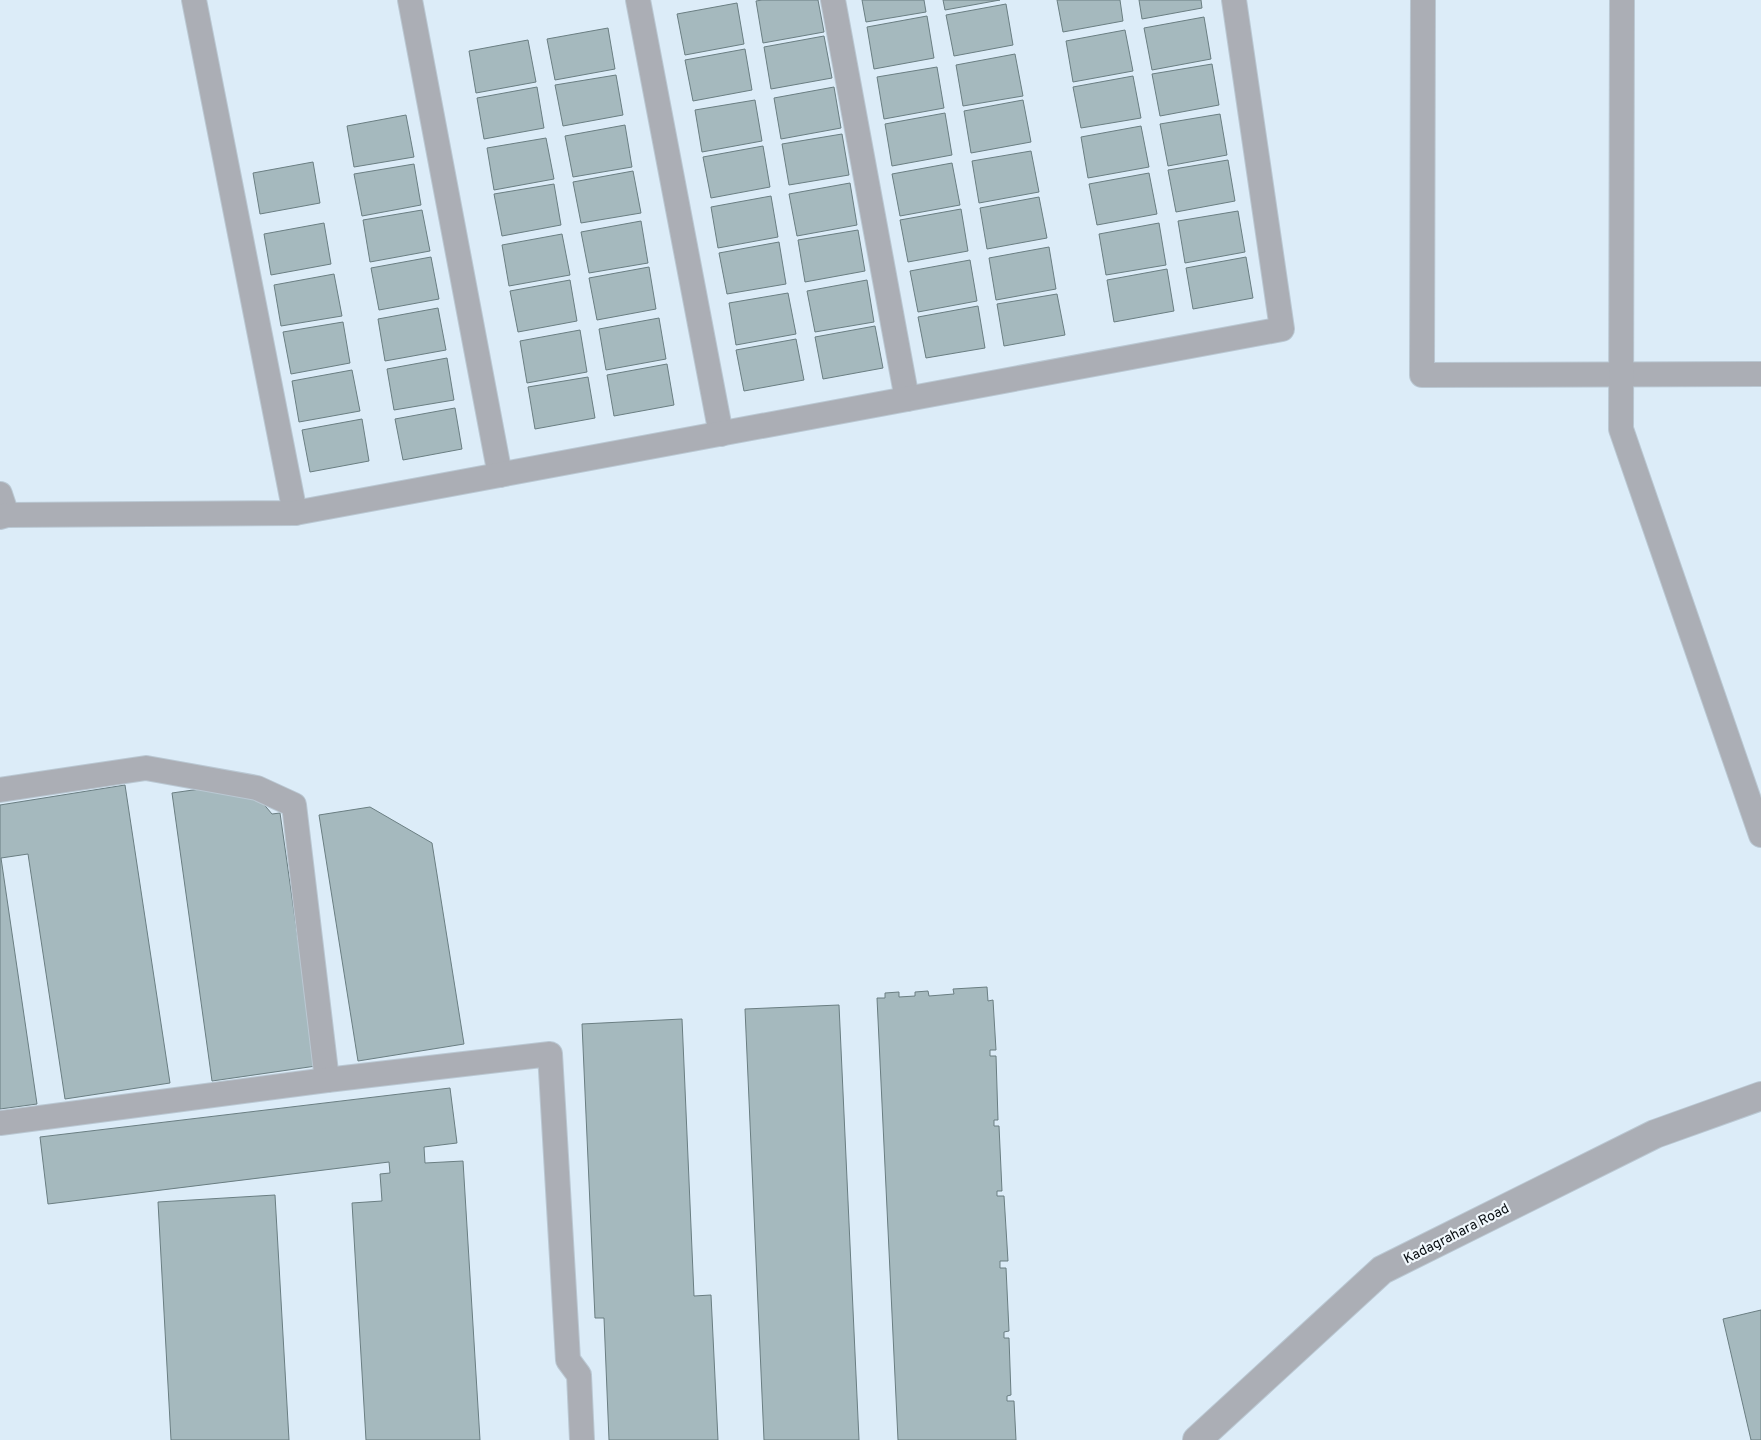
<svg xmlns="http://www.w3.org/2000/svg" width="1761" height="1440" viewBox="0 0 1761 1440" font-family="Overpass,sans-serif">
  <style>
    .building { fill: #a5b9be; stroke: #6a7e82 }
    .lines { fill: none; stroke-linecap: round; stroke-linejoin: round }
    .minor-casing { stroke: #bac8d3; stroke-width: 26 }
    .tertiary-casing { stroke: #bac8d3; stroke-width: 30 }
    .minor { stroke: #abaeb5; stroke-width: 24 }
    .tertiary { stroke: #abaeb5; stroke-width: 28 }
    .labels { text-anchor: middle; stroke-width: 4.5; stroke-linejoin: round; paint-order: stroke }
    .street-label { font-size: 14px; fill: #070c10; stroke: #f1f8fd }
  </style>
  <rect width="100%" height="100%" fill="#dcecf8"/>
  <!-- building -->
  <g class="building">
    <path d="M 762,0 L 818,0 L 824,32 L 763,43 L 756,1 Z"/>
    <path d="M 862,0 L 924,0 L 926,12 L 866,22 Z"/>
    <path d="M 943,0 L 1000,0 L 945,10 Z"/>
    <path d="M 1057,0 L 1120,0 L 1123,21 L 1063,32 Z"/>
    <path d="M 1139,0 L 1201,0 L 1202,8 L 1142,19 Z"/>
    <path d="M 737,3 L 744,44 L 685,55 L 677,14 Z"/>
    <path d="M 1006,4 L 1013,45 L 954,56 L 946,15 Z"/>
    <path d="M 927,16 L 934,58 L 874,69 L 867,27 Z"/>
    <path d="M 1204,17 L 1211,59 L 1152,70 L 1144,28 Z"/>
    <path d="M 608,28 L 615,69 L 555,80 L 547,39 Z"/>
    <path d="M 1125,30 L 1133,71 L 1073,82 L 1066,41 Z"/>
    <path d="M 824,36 L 832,78 L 771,89 L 764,47 Z"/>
    <path d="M 528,40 L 536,82 L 476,93 L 469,51 Z"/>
    <path d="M 745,49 L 752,90 L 693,101 L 685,60 Z"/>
    <path d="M 1015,54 L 1023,96 L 963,106 L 956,65 Z"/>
    <path d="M 1212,64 L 1219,105 L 1160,116 L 1152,74 Z"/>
    <path d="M 937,67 L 944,108 L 884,119 L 877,77 Z"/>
    <path d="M 616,75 L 623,115 L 563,126 L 555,85 Z"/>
    <path d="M 1133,76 L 1141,118 L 1081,128 L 1073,87 Z"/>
    <path d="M 537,87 L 544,128 L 484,139 L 477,98 Z"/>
    <path d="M 834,87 L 841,128 L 781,139 L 774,98 Z"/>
    <path d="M 755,100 L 762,141 L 702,152 L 695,110 Z"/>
    <path d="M 1023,100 L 1031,142 L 971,153 L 964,111 Z"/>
    <path d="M 945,113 L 952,155 L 892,166 L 885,124 Z"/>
    <path d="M 1220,114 L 1227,155 L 1168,166 L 1160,124 Z"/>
    <path d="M 406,115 L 414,157 L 354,167 L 347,126 Z"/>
    <path d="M 625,125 L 632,167 L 573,177 L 565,136 Z"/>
    <path d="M 1141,126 L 1149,167 L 1088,178 L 1081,137 Z"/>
    <path d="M 842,134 L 849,175 L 789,185 L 782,144 Z"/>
    <path d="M 546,138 L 554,179 L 494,190 L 487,148 Z"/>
    <path d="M 763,146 L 770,187 L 711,198 L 703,157 Z"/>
    <path d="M 1031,151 L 1039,192 L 979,203 L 972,161 Z"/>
    <path d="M 1228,160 L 1235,201 L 1176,212 L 1168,170 Z"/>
    <path d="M 313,162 L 320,203 L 260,214 L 253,173 Z"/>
    <path d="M 952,163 L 960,205 L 900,216 L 892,174 Z"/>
    <path d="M 414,164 L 421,205 L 362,216 L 354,174 Z"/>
    <path d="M 633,171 L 641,213 L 581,223 L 573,182 Z"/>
    <path d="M 1149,173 L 1157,214 L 1097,225 L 1089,184 Z"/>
    <path d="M 850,183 L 857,225 L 797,236 L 789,194 Z"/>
    <path d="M 554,184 L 561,225 L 502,236 L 494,194 Z"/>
    <path d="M 771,196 L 778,237 L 718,248 L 711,207 Z"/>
    <path d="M 1039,197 L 1047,238 L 987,249 L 980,208 Z"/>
    <path d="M 961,209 L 968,251 L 908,262 L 900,220 Z"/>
    <path d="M 422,210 L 430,251 L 370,262 L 363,220 Z"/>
    <path d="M 1238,211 L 1245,252 L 1185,263 L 1178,221 Z"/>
    <path d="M 641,221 L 648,263 L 589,273 L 581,232 Z"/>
    <path d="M 324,223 L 331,264 L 271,275 L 264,234 Z"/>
    <path d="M 1159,223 L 1166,265 L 1106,275 L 1099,234 Z"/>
    <path d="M 858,230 L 865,271 L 805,282 L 798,240 Z"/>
    <path d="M 562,234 L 570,275 L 509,286 L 502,245 Z"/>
    <path d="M 779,242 L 786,284 L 727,294 L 719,253 Z"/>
    <path d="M 1049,247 L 1056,289 L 996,300 L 989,258 Z"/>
    <path d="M 431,257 L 439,299 L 379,310 L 371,268 Z"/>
    <path d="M 1246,257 L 1253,298 L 1193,309 L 1186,268 Z"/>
    <path d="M 970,260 L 977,301 L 918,312 L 910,271 Z"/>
    <path d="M 649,267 L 656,309 L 597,320 L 589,278 Z"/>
    <path d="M 1167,269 L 1174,311 L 1114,322 L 1107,280 Z"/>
    <path d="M 334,274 L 342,316 L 281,326 L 274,285 Z"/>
    <path d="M 570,280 L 577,321 L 518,332 L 510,291 Z"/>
    <path d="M 867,280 L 874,322 L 815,332 L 807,291 Z"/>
    <path d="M 788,293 L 796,334 L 736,345 L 729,303 Z"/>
    <path d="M 1057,294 L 1065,335 L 1004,346 L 997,304 Z"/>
    <path d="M 978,306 L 985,348 L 926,358 L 918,317 Z"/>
    <path d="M 438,308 L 446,350 L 385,361 L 378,319 Z"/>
    <path d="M 659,318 L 666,359 L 606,370 L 599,329 Z"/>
    <path d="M 343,322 L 350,363 L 291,374 L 283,332 Z"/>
    <path d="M 875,326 L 883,368 L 823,379 L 815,337 Z"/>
    <path d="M 580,330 L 587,372 L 527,383 L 520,341 Z"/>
    <path d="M 796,339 L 804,380 L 744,391 L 736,350 Z"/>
    <path d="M 447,358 L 454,400 L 394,410 L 387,369 Z"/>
    <path d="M 667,364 L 674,405 L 614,416 L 607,375 Z"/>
    <path d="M 352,370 L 360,411 L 299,422 L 292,381 Z"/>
    <path d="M 588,377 L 595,418 L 535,429 L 528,387 Z"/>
    <path d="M 455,408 L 462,449 L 403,460 L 395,419 Z"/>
    <path d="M 362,419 L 369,461 L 310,472 L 302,430 Z"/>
    <path d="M 125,785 L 170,1083 L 65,1099 L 28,854 L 1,858 L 37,1104 L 0,1109 L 0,805 Z"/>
    <path d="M 228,785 L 256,795 L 272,814 L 280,813 L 316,1066 L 212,1081 L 172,793 Z"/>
    <path d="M 370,807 L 432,843 L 464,1044 L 358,1061 L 319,815 Z"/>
    <path d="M 987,987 L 988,1001 L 993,1000 L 996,1050 L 990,1050 L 990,1056 L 996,1056 L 998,1120 L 994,1120 L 994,1126 L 999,1126 L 1002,1191 L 997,1191 L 997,1196 L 1004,1196 L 1008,1261 L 1000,1261 L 1000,1268 L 1006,1268 L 1009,1331 L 1004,1332 L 1004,1338 L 1009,1338 L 1011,1395 L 1007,1396 L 1007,1401 L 1014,1401 L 1016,1440 L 898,1440 L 877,998 L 885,998 L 885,993 L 899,992 L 899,997 L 915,996 L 915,992 L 928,991 L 929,996 L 954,994 L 953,989 Z"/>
    <path d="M 839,1005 L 859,1440 L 764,1440 L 745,1009 Z"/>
    <path d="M 682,1019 L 694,1296 L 711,1295 L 718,1440 L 609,1440 L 604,1318 L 595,1318 L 582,1024 Z"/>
    <path d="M 450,1088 L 457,1143 L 424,1147 L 425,1163 L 463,1161 L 480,1440 L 366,1440 L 352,1203 L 382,1201 L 380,1174 L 390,1173 L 389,1162 L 48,1204 L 40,1137 Z"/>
    <path d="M 275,1195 L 289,1440 L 171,1440 L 158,1202 Z"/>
    <path d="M 1761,1310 L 1761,1440 L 1751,1440 L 1723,1319 Z"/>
  </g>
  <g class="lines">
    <defs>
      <g id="minor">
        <path d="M 194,0 L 295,513"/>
        <path d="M 410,0 L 500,475"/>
        <path d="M 638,0 L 721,434"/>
        <path d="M 833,0 L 907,399"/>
        <path d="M 1423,0 L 1422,375 L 1761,374"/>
        <path d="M 1622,0 L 1621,429 L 1761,835"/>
        <path d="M 0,494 L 7,515"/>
        <path d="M 0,517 L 7,515 L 295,513 L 1282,329 L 1234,0"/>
        <path d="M 0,790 L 146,768 L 257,788 L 294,805 L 327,1080"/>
        <path d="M 0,1123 L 327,1080 L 550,1054 L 568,1360 L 579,1375 L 582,1440"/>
      </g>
      <path id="tertiary" d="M 1197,1440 L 1382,1270 L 1655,1134 L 1761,1096"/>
    </defs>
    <!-- minor casing -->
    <use href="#minor" class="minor-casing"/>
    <!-- tertiary casing -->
    <use href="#tertiary" class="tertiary-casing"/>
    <!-- minor -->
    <use href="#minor" class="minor"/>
    <!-- tertiary -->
    <use href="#tertiary" class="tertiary"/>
  </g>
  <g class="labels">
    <!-- street labels -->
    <g class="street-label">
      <text transform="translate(1456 1233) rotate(-27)" y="5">Kadagrahara Road</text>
    </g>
  </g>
</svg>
